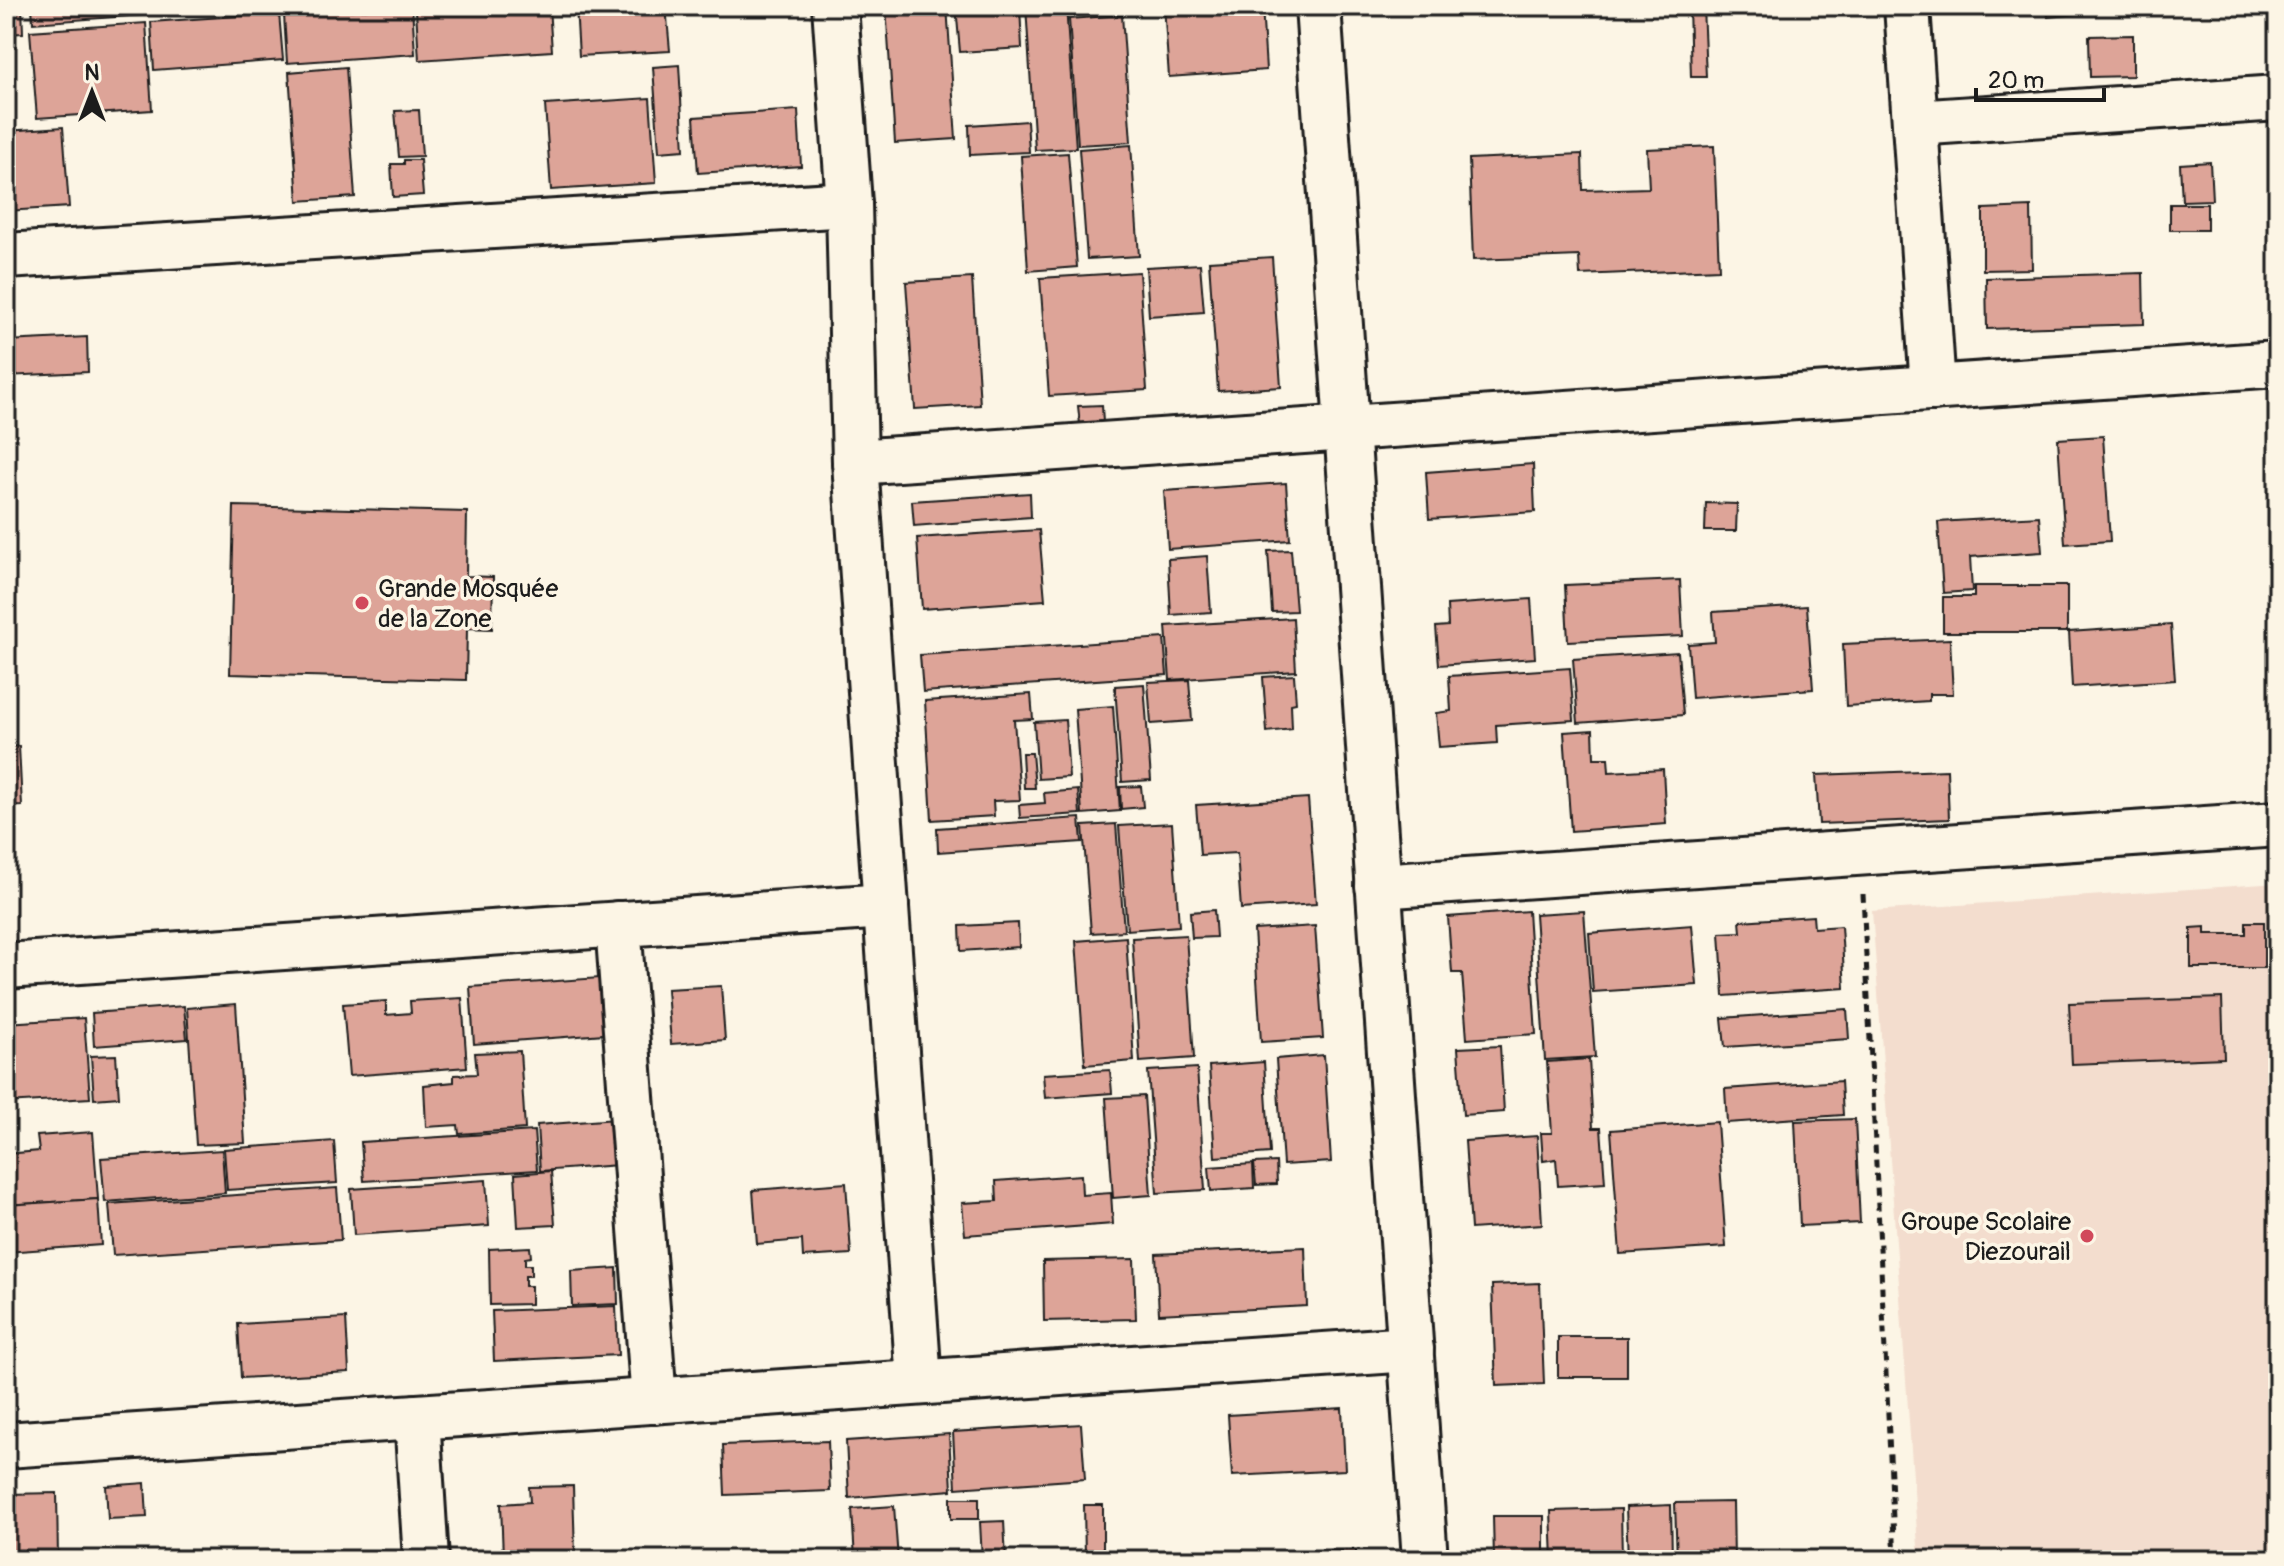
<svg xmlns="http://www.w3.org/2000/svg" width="2284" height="1566" viewBox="0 0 2284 1566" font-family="Pangolin,sans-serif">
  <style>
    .built { fill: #f3ddce }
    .building { fill: #dda498; stroke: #1c1c1c; stroke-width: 2 }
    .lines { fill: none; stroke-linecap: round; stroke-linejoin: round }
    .minor-casing { stroke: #1c1c1c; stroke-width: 50 }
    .path { stroke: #1c1c1c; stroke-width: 5; stroke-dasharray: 8 6; stroke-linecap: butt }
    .minor { stroke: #fcf5e5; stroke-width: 44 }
    .poi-dot { fill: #d1495b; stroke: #fcf5e5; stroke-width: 3 }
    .labels { text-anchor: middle; stroke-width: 7; stroke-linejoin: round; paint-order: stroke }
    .poi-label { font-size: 26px; fill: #1c1c1c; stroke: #fcf5e5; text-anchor: start }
  </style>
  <rect width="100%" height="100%" fill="#fcf5e5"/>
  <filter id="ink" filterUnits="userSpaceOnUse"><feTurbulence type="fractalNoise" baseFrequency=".0125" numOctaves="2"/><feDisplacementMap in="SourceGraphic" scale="16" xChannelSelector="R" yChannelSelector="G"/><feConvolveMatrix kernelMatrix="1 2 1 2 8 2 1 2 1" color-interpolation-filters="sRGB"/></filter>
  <g filter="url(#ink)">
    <!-- built -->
    <path class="built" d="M 2278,883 L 2278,1560 L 1919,1560 L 1872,911 Z"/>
    <!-- building -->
    <g class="building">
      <path d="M 6,6 L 22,6 L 23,33 L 6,34 Z"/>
      <path d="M 32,6 L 141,6 L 142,15 L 33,23 Z"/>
      <path d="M 279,6 L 347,6 L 279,11 Z"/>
      <path d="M 412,6 L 415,54 L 287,63 L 284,15 Z"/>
      <path d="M 476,6 L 549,6 L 552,51 L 419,60 L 416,10 Z"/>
      <path d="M 576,6 L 666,6 L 670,51 L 579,56 Z"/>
      <path d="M 886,6 L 947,6 L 956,139 L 895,143 Z"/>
      <path d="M 956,6 L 1020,6 L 1022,48 L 960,52 Z"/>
      <path d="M 1026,6 L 1066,6 L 1076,148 L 1035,150 Z"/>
      <path d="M 1080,6 L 1141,6 L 1141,11 L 1080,15 Z"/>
      <path d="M 1164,6 L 1262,6 L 1266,70 L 1169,77 Z"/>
      <path d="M 1689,6 L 1703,6 L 1706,77 L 1691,77 Z"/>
      <path d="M 2047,6 L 2089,6 L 2090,13 L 2048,17 Z"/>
      <path d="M 279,13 L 283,60 L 154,70 L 151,22 Z"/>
      <path d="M 1122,15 L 1131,142 L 1078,145 L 1069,19 Z"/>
      <path d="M 146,23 L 152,110 L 37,118 L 30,31 Z"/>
      <path d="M 2133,35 L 2133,76 L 2090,77 L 2089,36 Z"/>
      <path d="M 679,65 L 684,150 L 659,152 L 653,67 Z"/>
      <path d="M 346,67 L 355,197 L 298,201 L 289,72 Z"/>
      <path d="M 650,98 L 656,183 L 551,190 L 545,105 Z"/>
      <path d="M 419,110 L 422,156 L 399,157 L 395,111 Z"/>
      <path d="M 798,110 L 801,166 L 698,173 L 694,117 Z"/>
      <path d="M 1027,121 L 1029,152 L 970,155 L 969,125 Z"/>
      <path d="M 63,127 L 69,207 L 6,211 L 6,131 Z"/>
      <path d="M 1131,145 L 1139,256 L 1087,259 L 1079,149 Z"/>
      <path d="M 1714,146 L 1719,269 L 1580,275 L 1579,256 L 1473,260 L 1469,159 L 1582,154 L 1583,190 L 1649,188 L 1647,149 Z"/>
      <path d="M 1068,153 L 1077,267 L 1028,271 L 1021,156 Z"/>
      <path d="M 404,160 L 420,160 L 423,195 L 393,197 L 391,164 L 404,164 Z"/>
      <path d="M 2210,162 L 2212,200 L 2182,201 L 2180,164 Z"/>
      <rect x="2170" y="204" width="37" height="26"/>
      <path d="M 2031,207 L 2032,269 L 1983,270 L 1983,209 Z"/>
      <path d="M 1272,257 L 1281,387 L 1218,391 L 1209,261 Z"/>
      <path d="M 1200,264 L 1204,312 L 1149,316 L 1146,267 Z"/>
      <path d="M 1139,272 L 1147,390 L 1049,396 L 1040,278 Z"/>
      <path d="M 2143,273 L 2144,324 L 1987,329 L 1986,278 Z"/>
      <path d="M 972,278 L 980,405 L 915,409 L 906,282 Z"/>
      <path d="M 87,337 L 88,372 L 6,376 L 6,341 Z"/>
      <path d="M 1102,405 L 1103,423 L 1080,424 L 1078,406 Z"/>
      <path d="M 2103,436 L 2110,541 L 2065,544 L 2058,439 Z"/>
      <path d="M 1533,464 L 1535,512 L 1429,519 L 1426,472 Z"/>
      <path d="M 1286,483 L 1290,540 L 1168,549 L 1164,491 Z"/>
      <path d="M 1030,493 L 1031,517 L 914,526 L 912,501 Z"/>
      <path d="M 1706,503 L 1737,504 L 1736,531 L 1705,531 Z"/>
      <path d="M 234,506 L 467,512 L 466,576 L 493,577 L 492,629 L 467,628 L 466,680 L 230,674 Z"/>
      <path d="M 2039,516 L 2042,552 L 1970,557 L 1972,591 L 1943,593 L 1938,522 Z"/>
      <path d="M 1039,530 L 1045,600 L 922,609 L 917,538 Z"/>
      <path d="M 1291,550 L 1296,611 L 1272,612 L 1268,551 Z"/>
      <path d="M 1207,556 L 1211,612 L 1171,615 L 1168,559 Z"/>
      <path d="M 1680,580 L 1683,636 L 1568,641 L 1565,585 Z"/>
      <path d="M 1974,586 L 2067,586 L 2067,632 L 1943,632 L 1943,597 L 1974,597 Z"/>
      <path d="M 1531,599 L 1535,658 L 1439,665 L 1436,627 L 1448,626 L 1447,605 Z"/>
      <path d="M 1807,606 L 1813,689 L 1692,698 L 1688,644 L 1715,642 L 1713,612 Z"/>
      <path d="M 1293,618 L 1296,671 L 1170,680 L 1166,626 Z"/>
      <path d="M 2171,625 L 2175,680 L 2072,687 L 2069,632 Z"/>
      <path d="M 1164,638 L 1167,675 L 923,692 L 920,655 Z"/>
      <path d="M 1950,639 L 1953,694 L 1929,694 L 1929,701 L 1846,706 L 1843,644 Z"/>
      <path d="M 1678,652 L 1683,715 L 1578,723 L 1573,659 Z"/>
      <path d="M 1570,668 L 1574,720 L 1496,725 L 1497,743 L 1439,747 L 1436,713 L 1451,711 L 1449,676 Z"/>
      <path d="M 1294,675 L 1296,703 L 1291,704 L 1292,729 L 1267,732 L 1263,677 Z"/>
      <path d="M 1189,680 L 1192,721 L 1151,724 L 1148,682 Z"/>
      <path d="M 1144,684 L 1151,780 L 1122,782 L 1115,686 Z"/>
      <path d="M 1031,694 L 1033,719 L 1014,720 L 1020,800 L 993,801 L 994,816 L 932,820 L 925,701 Z"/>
      <path d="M 1113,706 L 1120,811 L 1082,814 L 1075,709 Z"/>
      <path d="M 1065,720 L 1069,777 L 1038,779 L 1034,722 Z"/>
      <path d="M 1593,730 L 1594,758 L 1608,758 L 1609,772 L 1663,769 L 1666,824 L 1571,831 L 1564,732 Z"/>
      <path d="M 19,746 L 22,806 L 6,807 L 6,747 Z"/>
      <path d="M 1022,753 L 1032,753 L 1035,788 L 1024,788 Z"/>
      <path d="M 1947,770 L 1949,819 L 1819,824 L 1816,775 Z"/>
      <path d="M 1141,786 L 1143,807 L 1121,809 L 1120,787 Z"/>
      <path d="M 1078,790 L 1080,814 L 1020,818 L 1019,805 L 1045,803 L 1044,793 Z"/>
      <path d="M 1308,798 L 1316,904 L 1241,909 L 1237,853 L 1200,855 L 1196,805 Z"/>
      <path d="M 1080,818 L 1082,842 L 938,852 L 937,828 Z"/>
      <path d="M 1172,823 L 1179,926 L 1127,930 L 1119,826 Z"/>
      <path d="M 1116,824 L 1124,931 L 1091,933 L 1083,826 Z"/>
      <path d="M 1214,910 L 1216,937 L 1192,938 L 1190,912 Z"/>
      <path d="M 1528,911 L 1536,1034 L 1467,1039 L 1462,973 L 1452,973 L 1448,917 Z"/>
      <path d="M 1584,911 L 1595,1057 L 1545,1060 L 1535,914 Z"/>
      <path d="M 1813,916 L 1814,928 L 1841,926 L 1845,988 L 1724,996 L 1720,933 L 1741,932 L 1740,921 Z"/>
      <path d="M 2246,922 L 2264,922 L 2264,968 L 2191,968 L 2191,928 L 2205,927 L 2205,934 L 2246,934 Z"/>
      <path d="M 1018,923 L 1019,947 L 961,951 L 960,926 Z"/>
      <path d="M 1692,925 L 1697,985 L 1593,992 L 1589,933 Z"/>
      <path d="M 1315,926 L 1323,1038 L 1261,1042 L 1254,930 Z"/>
      <path d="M 1186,935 L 1194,1058 L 1140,1062 L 1132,938 Z"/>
      <path d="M 1126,937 L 1134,1061 L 1085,1065 L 1076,941 Z"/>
      <path d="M 600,978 L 604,1034 L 474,1044 L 470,987 Z"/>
      <path d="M 721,986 L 725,1040 L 671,1044 L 667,989 Z"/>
      <path d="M 462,998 L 467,1067 L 349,1076 L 343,1004 L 386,1001 L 386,1015 L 411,1013 L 410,1001 Z"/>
      <path d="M 2222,998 L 2224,1058 L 2072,1064 L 2069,1003 Z"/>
      <path d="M 236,1004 L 245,1143 L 196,1145 L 187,1008 Z"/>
      <path d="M 184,1006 L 187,1039 L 94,1046 L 92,1013 Z"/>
      <path d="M 1847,1009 L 1849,1039 L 1725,1047 L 1722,1018 Z"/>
      <path d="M 84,1018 L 90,1098 L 6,1103 L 6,1023 Z"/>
      <path d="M 1500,1046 L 1504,1112 L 1463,1115 L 1458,1048 Z"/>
      <path d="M 520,1051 L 525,1129 L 459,1134 L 458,1125 L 426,1127 L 424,1085 L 454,1082 L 454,1075 L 477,1074 L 475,1053 Z"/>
      <path d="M 116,1055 L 119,1097 L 94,1099 L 91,1056 Z"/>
      <path d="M 1324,1055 L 1331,1162 L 1283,1165 L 1276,1059 Z"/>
      <path d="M 1589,1059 L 1593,1128 L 1601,1128 L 1605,1183 L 1558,1186 L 1556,1159 L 1543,1161 L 1541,1133 L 1552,1133 L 1547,1062 Z"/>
      <path d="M 1264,1062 L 1270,1153 L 1215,1157 L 1209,1066 Z"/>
      <path d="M 1197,1068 L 1205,1190 L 1157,1193 L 1148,1071 Z"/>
      <path d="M 1110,1070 L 1112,1093 L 1045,1098 L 1043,1074 Z"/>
      <path d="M 1841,1081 L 1843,1115 L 1727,1123 L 1725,1089 Z"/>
      <path d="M 1144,1096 L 1151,1195 L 1113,1198 L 1106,1098 Z"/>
      <path d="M 616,1119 L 618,1165 L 540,1171 L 537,1125 Z"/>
      <path d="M 1855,1119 L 1860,1223 L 1800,1226 L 1795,1121 Z"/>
      <path d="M 1717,1122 L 1726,1247 L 1620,1254 L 1611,1130 Z"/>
      <path d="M 534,1131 L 537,1170 L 364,1181 L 361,1142 Z"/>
      <path d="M 93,1132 L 98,1199 L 6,1205 L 6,1154 L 39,1151 L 37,1136 Z"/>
      <path d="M 1537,1136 L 1542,1224 L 1471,1229 L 1465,1141 Z"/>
      <path d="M 334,1141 L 337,1183 L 227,1190 L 224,1149 Z"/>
      <path d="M 222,1150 L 225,1193 L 105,1202 L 101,1158 Z"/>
      <path d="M 1276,1162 L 1277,1184 L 1256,1185 L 1254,1163 Z"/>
      <path d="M 1253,1164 L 1254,1188 L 1211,1191 L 1209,1167 Z"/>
      <path d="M 551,1171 L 555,1225 L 518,1227 L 515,1174 Z"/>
      <path d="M 1081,1175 L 1082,1195 L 1111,1193 L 1113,1224 L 965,1235 L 962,1203 L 997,1201 L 996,1181 Z"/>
      <path d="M 486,1180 L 489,1226 L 354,1235 L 351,1189 Z"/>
      <path d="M 846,1183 L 851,1254 L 803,1257 L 802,1240 L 757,1244 L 753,1190 Z"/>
      <path d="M 337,1188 L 341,1240 L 113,1255 L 109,1204 Z"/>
      <path d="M 98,1199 L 101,1245 L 6,1252 L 6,1205 Z"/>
      <path d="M 530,1247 L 531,1257 L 525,1258 L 525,1265 L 531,1265 L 531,1276 L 525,1276 L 525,1286 L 531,1286 L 531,1304 L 490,1305 L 489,1249 Z"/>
      <path d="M 1305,1247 L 1307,1306 L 1159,1314 L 1156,1254 Z"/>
      <path d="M 1134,1259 L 1136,1319 L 1044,1321 L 1043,1261 Z"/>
      <path d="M 617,1268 L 618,1304 L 572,1306 L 571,1271 Z"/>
      <path d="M 1540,1283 L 1544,1384 L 1496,1386 L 1492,1285 Z"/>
      <path d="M 616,1306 L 618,1355 L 494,1361 L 492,1311 Z"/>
      <path d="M 346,1318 L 349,1372 L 241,1378 L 238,1324 Z"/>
      <rect x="1558" y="1337" width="69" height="40"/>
      <path d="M 1342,1408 L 1345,1470 L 1232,1476 L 1228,1415 Z"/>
      <path d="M 1081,1424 L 1085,1479 L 956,1488 L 953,1432 Z"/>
      <path d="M 949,1434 L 952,1490 L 849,1498 L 846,1441 Z"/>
      <path d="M 828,1441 L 830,1491 L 725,1495 L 723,1445 Z"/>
      <path d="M 145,1483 L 147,1517 L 108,1519 L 106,1486 Z"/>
      <path d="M 573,1486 L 575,1555 L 503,1557 L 501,1504 L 530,1502 L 529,1487 Z"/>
      <path d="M 57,1493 L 58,1560 L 6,1560 L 6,1494 Z"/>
      <rect x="951" y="1498" width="28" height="21"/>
      <path d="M 1733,1502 L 1734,1560 L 1677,1560 L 1675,1503 Z"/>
      <path d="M 1084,1505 L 1103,1505 L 1103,1557 L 1085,1557 Z"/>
      <path d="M 1671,1505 L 1672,1560 L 1628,1560 L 1626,1507 Z"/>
      <path d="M 894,1506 L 898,1560 L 855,1560 L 852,1509 Z"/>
      <path d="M 1621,1509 L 1622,1559 L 1553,1560 L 1551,1511 Z"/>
      <path d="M 1493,1516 L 1544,1516 L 1544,1560 L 1494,1560 Z"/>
      <path d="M 1004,1521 L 1006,1560 L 982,1560 L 980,1522 Z"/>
      <path d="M 1356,1550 L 1356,1560 L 1234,1560 L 1234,1554 Z"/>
    </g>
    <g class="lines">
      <defs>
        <g id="minor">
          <path d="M 835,6 L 849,204 L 855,462 L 919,1382"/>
          <path d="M 1318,6 L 1425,1560"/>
          <path d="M 1907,6 L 1933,388"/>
          <path d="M 1915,123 L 2278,98"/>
          <path d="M 6,256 L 849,204"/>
          <path d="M 855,462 L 2278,364"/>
          <path d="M 1378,886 L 2278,824"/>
          <path d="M 618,924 L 654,1401"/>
          <path d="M 6,966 L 886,906"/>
          <path d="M 417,1417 L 426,1560"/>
          <path d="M 6,1445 L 1411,1349"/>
        </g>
      </defs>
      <!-- minor casing -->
      <use href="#minor" class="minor-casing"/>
      <!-- path -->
      <path class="path" d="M 1863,894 L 1895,1560"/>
      <!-- minor -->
      <use href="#minor" class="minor"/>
    </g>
  </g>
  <!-- markers -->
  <g class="poi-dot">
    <circle cx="362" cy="603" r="8"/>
    <circle cx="2087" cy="1236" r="8"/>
  </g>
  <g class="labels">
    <!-- poi labels -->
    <g class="poi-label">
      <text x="378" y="597">Grande Mosquée<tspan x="378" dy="30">de la Zone</tspan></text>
      <text x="2071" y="1230" text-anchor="end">Groupe Scolaire<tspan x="2071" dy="30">Diezourail</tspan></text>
    </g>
  </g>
  <!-- margin -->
  <rect width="2284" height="1566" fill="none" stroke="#fcf5e5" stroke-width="32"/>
  <rect x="16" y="16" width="2252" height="1534" fill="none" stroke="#1c1c1c" stroke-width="3" filter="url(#ink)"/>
  <!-- north arrow -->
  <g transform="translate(92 92)" stroke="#fcf5e5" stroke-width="6" paint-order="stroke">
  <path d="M0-6L14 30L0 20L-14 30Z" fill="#1c1c1c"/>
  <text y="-12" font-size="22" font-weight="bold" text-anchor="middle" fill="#1c1c1c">N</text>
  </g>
  <!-- scale -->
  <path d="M1976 88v12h128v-12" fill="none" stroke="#1c1c1c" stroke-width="4"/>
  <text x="1988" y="88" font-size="24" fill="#1c1c1c" stroke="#fcf5e5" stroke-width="6" paint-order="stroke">20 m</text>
</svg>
